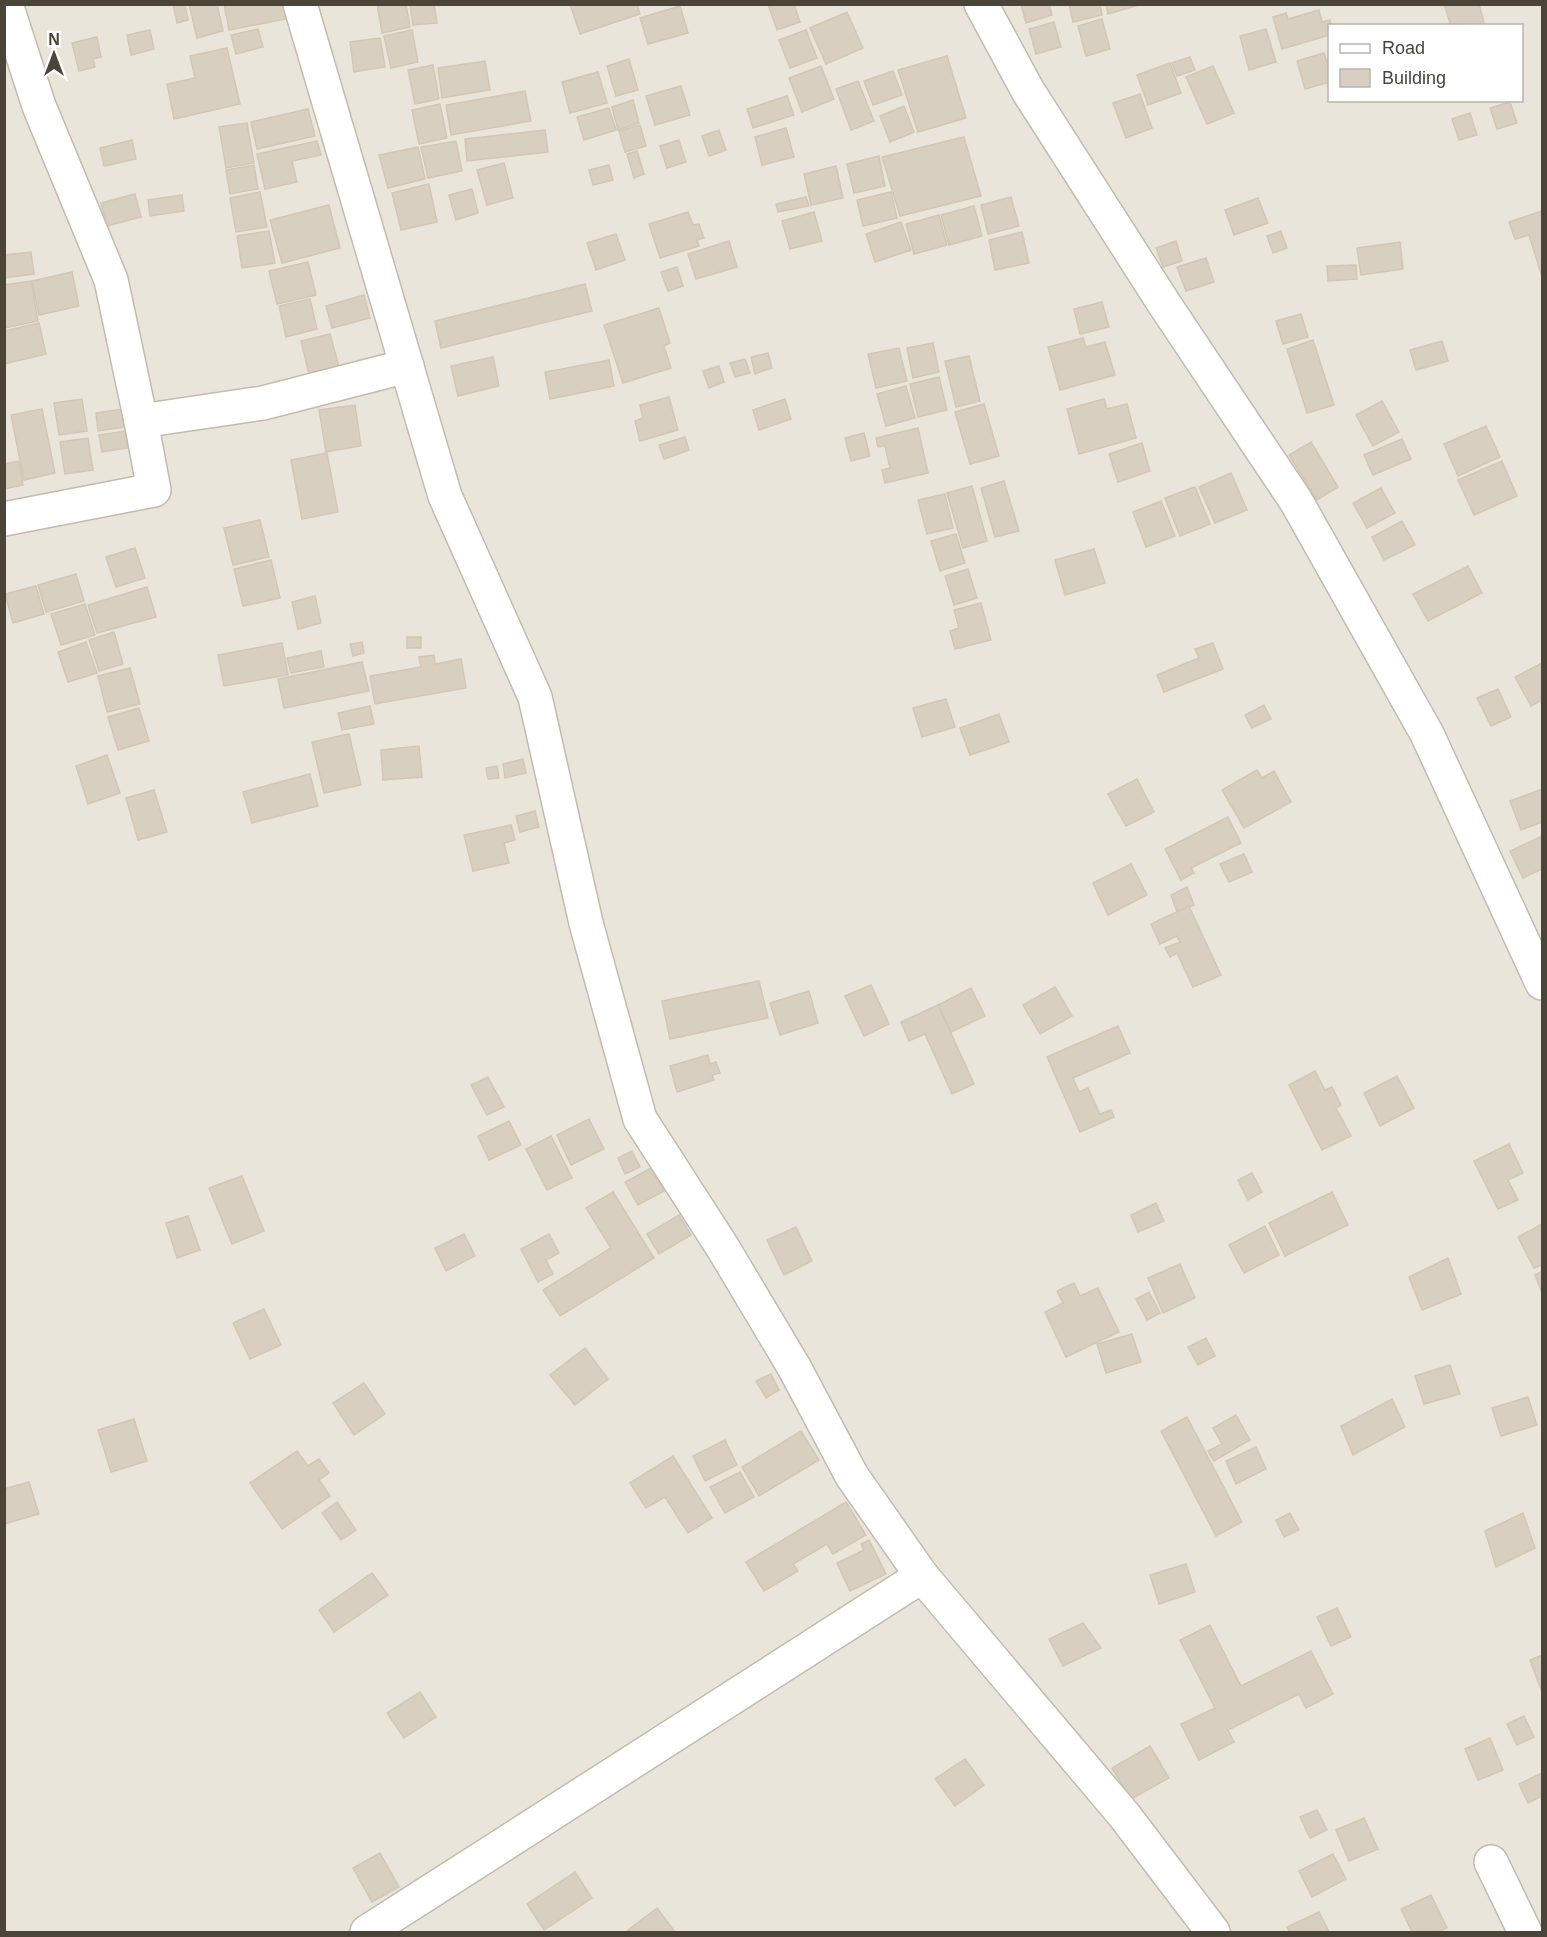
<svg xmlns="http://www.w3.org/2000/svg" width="1547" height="1937" viewBox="0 0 1547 1937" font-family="Helvetica,sans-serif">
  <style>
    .residential { fill: #eae5da; fill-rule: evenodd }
    .building { fill: #d8cfc1; stroke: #d3c7b4; stroke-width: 1.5 }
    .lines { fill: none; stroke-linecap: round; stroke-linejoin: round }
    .street-casing { stroke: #c2bbae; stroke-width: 36 }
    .street { stroke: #fff; stroke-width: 33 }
  </style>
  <rect width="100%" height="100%" fill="#f6f3ec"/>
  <!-- residential -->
  <path class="residential" d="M 5,5 L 1542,5 L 1542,1932 L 5,1932 ZM 1330,26 L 1522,26 L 1522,100 L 1330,100 Z"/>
  <!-- building -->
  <g class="building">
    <path d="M 173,4 L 185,4 L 188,20 L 177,23 Z"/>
    <path d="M 189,4 L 217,4 L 223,31 L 197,38 Z"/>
    <path d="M 224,4 L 284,4 L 286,19 L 229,30 Z"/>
    <path d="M 377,4 L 406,4 L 410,27 L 382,33 Z"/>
    <path d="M 410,4 L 434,4 L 437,23 L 413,25 Z"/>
    <path d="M 570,4 L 637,4 L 640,14 L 580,34 Z"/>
    <path d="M 768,4 L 794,4 L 800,22 L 777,30 Z"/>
    <path d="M 1021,4 L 1049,4 L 1052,15 L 1026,23 Z"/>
    <path d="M 1069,4 L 1100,4 L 1102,15 L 1073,22 Z"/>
    <path d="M 1106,4 L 1142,4 L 1108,14 Z"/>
    <path d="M 1444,4 L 1479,4 L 1485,26 L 1451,26 Z"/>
    <path d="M 680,6 L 688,33 L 648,44 L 640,18 Z"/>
    <path d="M 1319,10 L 1322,22 L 1330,20 L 1331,26 L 1330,26 L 1330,35 L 1282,49 L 1273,17 L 1286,13 L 1288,19 Z"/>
    <path d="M 847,12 L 863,48 L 826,64 L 810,28 Z"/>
    <path d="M 1102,19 L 1110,49 L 1086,56 L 1078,26 Z"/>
    <path d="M 1054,22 L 1061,47 L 1036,54 L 1029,29 Z"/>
    <path d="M 258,29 L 263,47 L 236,54 L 231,35 Z"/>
    <path d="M 1266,29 L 1276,62 L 1249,70 L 1240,36 Z"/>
    <path d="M 150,30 L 154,49 L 131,55 L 127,35 Z"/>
    <path d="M 412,30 L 418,62 L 391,68 L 384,36 Z"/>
    <path d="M 806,30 L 817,58 L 790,68 L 779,40 Z"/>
    <path d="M 97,37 L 101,57 L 93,59 L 95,67 L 79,71 L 72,43 Z"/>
    <path d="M 380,38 L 385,67 L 354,72 L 350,42 Z"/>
    <path d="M 227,48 L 240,104 L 174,119 L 167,84 L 195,78 L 190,56 Z"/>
    <path d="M 1324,53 L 1330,71 L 1330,82 L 1305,89 L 1297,61 Z"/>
    <path d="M 947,56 L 966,118 L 918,132 L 898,70 Z"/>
    <path d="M 1190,57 L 1195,70 L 1177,76 L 1172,63 Z"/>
    <path d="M 629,59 L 638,90 L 616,96 L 607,66 Z"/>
    <path d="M 485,61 L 490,90 L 442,98 L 438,68 Z"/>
    <path d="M 1170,63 L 1181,93 L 1148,105 L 1137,75 Z"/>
    <path d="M 433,65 L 439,99 L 415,104 L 408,70 Z"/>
    <path d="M 821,66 L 834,99 L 802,112 L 789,78 Z"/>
    <path d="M 1213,66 L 1234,113 L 1207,124 L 1186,77 Z"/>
    <path d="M 893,71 L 902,95 L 873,105 L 864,81 Z"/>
    <path d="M 598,72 L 607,103 L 570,113 L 562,82 Z"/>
    <path d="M 858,81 L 874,121 L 851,130 L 836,89 Z"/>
    <path d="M 681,86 L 690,115 L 655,125 L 646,96 Z"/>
    <path d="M 525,91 L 531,121 L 451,135 L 446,105 Z"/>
    <path d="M 1140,94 L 1152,128 L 1126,138 L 1113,103 Z"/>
    <path d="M 787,96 L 794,115 L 753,128 L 747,109 Z"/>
    <path d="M 633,100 L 639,123 L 618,130 L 612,107 Z"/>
    <path d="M 1510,102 L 1517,123 L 1497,129 L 1490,108 Z"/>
    <path d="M 440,104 L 447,138 L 419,144 L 412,110 Z"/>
    <path d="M 904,106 L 914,132 L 890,142 L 880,116 Z"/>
    <path d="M 609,108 L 616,130 L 584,140 L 577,117 Z"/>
    <path d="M 308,109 L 315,136 L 257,149 L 251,122 Z"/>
    <path d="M 1470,113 L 1477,135 L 1459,140 L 1452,119 Z"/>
    <path d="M 247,123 L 254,163 L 226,168 L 219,127 Z"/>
    <path d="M 640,125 L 646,146 L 625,152 L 619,131 Z"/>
    <path d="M 786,128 L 794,157 L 762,165 L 755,137 Z"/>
    <path d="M 545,130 L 548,152 L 467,161 L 465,139 Z"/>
    <path d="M 719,130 L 726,150 L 709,156 L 702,136 Z"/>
    <path d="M 964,137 L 981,196 L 900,216 L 882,157 Z"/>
    <path d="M 132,140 L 136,159 L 104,166 L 100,148 Z"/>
    <path d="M 679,140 L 686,162 L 667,168 L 660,146 Z"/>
    <path d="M 317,141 L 321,155 L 292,161 L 297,182 L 265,189 L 257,154 Z"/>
    <path d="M 456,141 L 462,171 L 428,178 L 421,147 Z"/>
    <path d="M 418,147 L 425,179 L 388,188 L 379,155 Z"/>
    <path d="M 637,151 L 644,174 L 634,178 L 627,154 Z"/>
    <path d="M 879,156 L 885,186 L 854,193 L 847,164 Z"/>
    <path d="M 504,163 L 513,198 L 487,205 L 477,170 Z"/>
    <path d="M 254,165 L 258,189 L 230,194 L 226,170 Z"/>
    <path d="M 609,165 L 613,180 L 593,185 L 589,170 Z"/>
    <path d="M 836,166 L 843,198 L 811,205 L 804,174 Z"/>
    <path d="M 429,184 L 437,222 L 401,230 L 392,193 Z"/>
    <path d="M 472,189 L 478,213 L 456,220 L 449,195 Z"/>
    <path d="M 260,192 L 267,227 L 236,232 L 230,198 Z"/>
    <path d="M 891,192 L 897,218 L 863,226 L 857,200 Z"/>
    <path d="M 135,194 L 141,217 L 107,226 L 101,203 Z"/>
    <path d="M 182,195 L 184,211 L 150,216 L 148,200 Z"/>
    <path d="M 806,197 L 809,206 L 778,212 L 776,204 Z"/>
    <path d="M 1011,197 L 1019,226 L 988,234 L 981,205 Z"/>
    <path d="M 1258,198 L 1268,223 L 1234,235 L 1225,210 Z"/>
    <path d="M 329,205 L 340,248 L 282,263 L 270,220 Z"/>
    <path d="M 974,206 L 982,236 L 949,245 L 941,215 Z"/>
    <path d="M 1542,211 L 1542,277 L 1529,235 L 1515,239 L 1509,222 Z"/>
    <path d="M 688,212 L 693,225 L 699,224 L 704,238 L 697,240 L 699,246 L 660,258 L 649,224 Z"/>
    <path d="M 814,212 L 822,241 L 790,249 L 782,221 Z"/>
    <path d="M 939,215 L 947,245 L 914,254 L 906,224 Z"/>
    <path d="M 901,222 L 911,250 L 875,262 L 866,234 Z"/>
    <path d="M 269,231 L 275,263 L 242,268 L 237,236 Z"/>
    <path d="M 1281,231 L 1287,248 L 1273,253 L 1267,236 Z"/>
    <path d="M 1022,232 L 1029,263 L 995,270 L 989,240 Z"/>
    <path d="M 616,234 L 625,260 L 596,270 L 587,243 Z"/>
    <path d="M 729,241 L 737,267 L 696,279 L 688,254 Z"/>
    <path d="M 1176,241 L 1182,261 L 1163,267 L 1156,248 Z"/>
    <path d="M 1400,242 L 1403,269 L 1361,275 L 1357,248 Z"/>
    <path d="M 31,252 L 34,274 L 4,278 L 4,255 Z"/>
    <path d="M 1206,258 L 1214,282 L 1186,291 L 1177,267 Z"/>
    <path d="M 308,262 L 316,295 L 277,304 L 269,271 Z"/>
    <path d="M 1356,265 L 1357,279 L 1328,281 L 1327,266 Z"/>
    <path d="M 677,267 L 683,286 L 668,291 L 661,272 Z"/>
    <path d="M 72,272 L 79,306 L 39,315 L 32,281 Z"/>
    <path d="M 31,281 L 38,321 L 4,328 L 4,285 Z"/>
    <path d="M 585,284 L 592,311 L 441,348 L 435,321 Z"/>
    <path d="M 364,295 L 370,318 L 332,328 L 326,306 Z"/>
    <path d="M 310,299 L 317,329 L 286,337 L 279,306 Z"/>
    <path d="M 1102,302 L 1109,327 L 1080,334 L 1074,309 Z"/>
    <path d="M 659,308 L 670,343 L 664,346 L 671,368 L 623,383 L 604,325 Z"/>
    <path d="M 1301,314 L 1308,337 L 1283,344 L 1276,321 Z"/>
    <path d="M 39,323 L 46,354 L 4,364 L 4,331 Z"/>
    <path d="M 330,334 L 339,367 L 309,374 L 301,341 Z"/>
    <path d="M 1083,338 L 1086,347 L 1105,342 L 1115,375 L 1060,390 L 1048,347 Z"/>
    <path d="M 1313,340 L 1334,405 L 1307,413 L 1287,349 Z"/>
    <path d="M 1442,341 L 1448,361 L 1416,370 L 1410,350 Z"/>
    <path d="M 933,343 L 939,372 L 913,378 L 907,348 Z"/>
    <path d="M 899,348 L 907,381 L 876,388 L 868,354 Z"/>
    <path d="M 768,353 L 772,368 L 755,374 L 751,357 Z"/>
    <path d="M 969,356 L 980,401 L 956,407 L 945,361 Z"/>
    <path d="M 493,357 L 499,386 L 458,396 L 451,366 Z"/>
    <path d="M 745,359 L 750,373 L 735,377 L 730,363 Z"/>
    <path d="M 609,360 L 614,386 L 550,399 L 545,372 Z"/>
    <path d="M 719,366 L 724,382 L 709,388 L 703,371 Z"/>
    <path d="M 939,377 L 947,410 L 918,417 L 910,384 Z"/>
    <path d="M 906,386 L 915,418 L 886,426 L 877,394 Z"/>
    <path d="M 669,397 L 678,430 L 640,441 L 635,421 L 643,418 L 640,405 Z"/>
    <path d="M 82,399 L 87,431 L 59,435 L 54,403 Z"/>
    <path d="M 785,399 L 791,419 L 759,430 L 753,410 Z"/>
    <path d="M 1104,399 L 1107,409 L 1127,404 L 1136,438 L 1079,454 L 1067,409 Z"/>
    <path d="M 1382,401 L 1399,432 L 1373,446 L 1356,415 Z"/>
    <path d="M 984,404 L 999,456 L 970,464 L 955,412 Z"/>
    <path d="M 355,405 L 361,446 L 326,452 L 319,410 Z"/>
    <path d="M 42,409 L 55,473 L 24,480 L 11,415 Z"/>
    <path d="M 122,409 L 124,427 L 98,431 L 96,413 Z"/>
    <path d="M 1486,426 L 1500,457 L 1458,476 L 1444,444 Z"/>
    <path d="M 918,428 L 928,473 L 885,483 L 882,470 L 890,468 L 885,446 L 878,447 L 876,438 Z"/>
    <path d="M 125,431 L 128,448 L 102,452 L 99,435 Z"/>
    <path d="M 864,433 L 870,456 L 851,461 L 845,438 Z"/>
    <path d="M 685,437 L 689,450 L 664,459 L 659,445 Z"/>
    <path d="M 88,438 L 93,470 L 65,474 L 60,442 Z"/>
    <path d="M 1402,439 L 1411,459 L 1373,475 L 1364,455 Z"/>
    <path d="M 1311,442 L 1338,487 L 1317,500 L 1289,455 Z"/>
    <path d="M 1142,443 L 1150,471 L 1118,482 L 1109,454 Z"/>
    <path d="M 327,453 L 338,512 L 302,519 L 291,460 Z"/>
    <path d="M 19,461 L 23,485 L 4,489 L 4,464 Z"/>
    <path d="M 1502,461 L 1517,496 L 1474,515 L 1458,480 Z"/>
    <path d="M 1231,473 L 1247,510 L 1215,523 L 1199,487 Z"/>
    <path d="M 1004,481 L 1019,531 L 995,537 L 981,488 Z"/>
    <path d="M 972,486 L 987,541 L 963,548 L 947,493 Z"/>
    <path d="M 1195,487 L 1210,524 L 1180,536 L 1165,498 Z"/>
    <path d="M 1381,488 L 1395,513 L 1367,528 L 1353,503 Z"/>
    <path d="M 945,494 L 953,528 L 927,534 L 918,500 Z"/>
    <path d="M 1161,501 L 1175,536 L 1146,547 L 1133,512 Z"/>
    <path d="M 260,520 L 269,557 L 233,565 L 224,528 Z"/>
    <path d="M 1402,521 L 1415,545 L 1384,560 L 1372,537 Z"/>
    <path d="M 956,534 L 965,563 L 940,571 L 931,541 Z"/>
    <path d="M 135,548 L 145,578 L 116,587 L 106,557 Z"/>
    <path d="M 1094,549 L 1105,583 L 1065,595 L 1055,560 Z"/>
    <path d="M 271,560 L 280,598 L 243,606 L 234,569 Z"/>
    <path d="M 1468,566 L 1482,593 L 1428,621 L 1413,594 Z"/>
    <path d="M 968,569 L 977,598 L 954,605 L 945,576 Z"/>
    <path d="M 76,574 L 84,601 L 46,612 L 38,585 Z"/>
    <path d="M 36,586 L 44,614 L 13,623 L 5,594 Z"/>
    <path d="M 147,587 L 156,617 L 97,633 L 88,605 Z"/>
    <path d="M 315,596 L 321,623 L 298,629 L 292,602 Z"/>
    <path d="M 981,603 L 991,640 L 955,649 L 950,631 L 959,628 L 954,610 Z"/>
    <path d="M 85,604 L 95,635 L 61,645 L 51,614 Z"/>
    <path d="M 114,632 L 123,664 L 99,671 L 89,640 Z"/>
    <rect x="407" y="637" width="14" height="11"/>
    <path d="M 86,642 L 97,673 L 68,682 L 58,652 Z"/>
    <path d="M 362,642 L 364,653 L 353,656 L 350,644 Z"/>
    <path d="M 282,643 L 288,675 L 224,686 L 218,655 Z"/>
    <path d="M 1213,643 L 1223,669 L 1164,692 L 1157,675 L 1199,658 L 1195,649 Z"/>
    <path d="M 321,651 L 324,667 L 291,673 L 287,658 Z"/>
    <path d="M 434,655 L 435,664 L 461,659 L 466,688 L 375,704 L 370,676 L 421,667 L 419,657 Z"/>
    <path d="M 362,662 L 369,691 L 284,708 L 278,679 Z"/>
    <path d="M 1542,663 L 1542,700 L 1531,706 L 1515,677 Z"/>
    <path d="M 130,668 L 140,704 L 107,712 L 98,676 Z"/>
    <path d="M 1498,689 L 1511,717 L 1491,726 L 1477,698 Z"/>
    <path d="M 946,699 L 955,727 L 922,737 L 913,708 Z"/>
    <path d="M 1264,705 L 1271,719 L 1252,728 L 1245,715 Z"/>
    <path d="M 370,706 L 374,724 L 342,730 L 338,713 Z"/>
    <path d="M 139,708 L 149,741 L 118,750 L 108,717 Z"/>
    <path d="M 999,714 L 1009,742 L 970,755 L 960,728 Z"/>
    <path d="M 349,734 L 361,785 L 324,793 L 312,742 Z"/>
    <path d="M 419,746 L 422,777 L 383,780 L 381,750 Z"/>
    <path d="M 107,755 L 120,793 L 88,804 L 76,766 Z"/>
    <path d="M 523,759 L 526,773 L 505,778 L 503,764 Z"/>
    <path d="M 497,766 L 499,778 L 488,779 L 486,768 Z"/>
    <path d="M 1257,770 L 1262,778 L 1274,771 L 1291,802 L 1244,828 L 1222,790 Z"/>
    <path d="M 310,774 L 318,806 L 252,823 L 243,792 Z"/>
    <path d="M 1137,779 L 1154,812 L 1126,826 L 1108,794 Z"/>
    <path d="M 1542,789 L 1542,822 L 1521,830 L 1510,801 Z"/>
    <path d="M 154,790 L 167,832 L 138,840 L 126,798 Z"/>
    <path d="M 535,811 L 539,827 L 520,832 L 516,816 Z"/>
    <path d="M 1228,817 L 1241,843 L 1191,868 L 1194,873 L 1181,880 L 1165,849 Z"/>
    <path d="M 511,825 L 515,840 L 504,843 L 509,863 L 473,871 L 464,835 Z"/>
    <path d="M 1540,837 L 1542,842 L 1542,869 L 1523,878 L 1510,851 Z"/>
    <path d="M 1244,854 L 1252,872 L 1229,882 L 1220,864 Z"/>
    <path d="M 1131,864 L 1147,895 L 1108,915 L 1093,883 Z"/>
    <path d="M 1187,887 L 1194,905 L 1177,912 L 1171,895 Z"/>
    <path d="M 1189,906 L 1221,975 L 1193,987 L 1177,953 L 1170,957 L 1165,948 L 1180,942 L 1177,936 L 1160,944 L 1151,924 Z"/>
    <path d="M 759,981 L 768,1018 L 670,1039 L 662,1001 Z"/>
    <path d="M 871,985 L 889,1024 L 864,1036 L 845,996 Z"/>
    <path d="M 1055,987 L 1072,1016 L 1040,1034 L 1023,1005 Z"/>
    <path d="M 971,988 L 985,1016 L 951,1032 L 938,1005 Z"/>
    <path d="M 809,991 L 818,1023 L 780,1035 L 770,1003 Z"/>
    <path d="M 938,1005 L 974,1084 L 952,1094 L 925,1034 L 909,1041 L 901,1022 Z"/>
    <path d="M 1118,1026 L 1130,1053 L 1073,1078 L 1079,1092 L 1088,1088 L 1100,1114 L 1111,1110 L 1114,1117 L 1080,1132 L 1047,1057 Z"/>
    <path d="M 708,1055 L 710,1064 L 716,1062 L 720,1073 L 712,1075 L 714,1080 L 677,1092 L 670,1066 Z"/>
    <path d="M 1315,1071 L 1325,1090 L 1332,1087 L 1341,1105 L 1336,1108 L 1351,1136 L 1322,1150 L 1289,1085 Z"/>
    <path d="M 1397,1076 L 1414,1108 L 1380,1126 L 1364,1093 Z"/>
    <path d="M 488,1077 L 504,1107 L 487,1115 L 471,1085 Z"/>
    <path d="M 589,1119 L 604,1149 L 571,1165 L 557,1135 Z"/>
    <path d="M 509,1121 L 521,1145 L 489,1160 L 478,1136 Z"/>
    <path d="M 551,1136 L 572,1178 L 547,1190 L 526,1149 Z"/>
    <path d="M 1509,1144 L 1523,1173 L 1508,1180 L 1518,1200 L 1498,1209 L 1474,1161 Z"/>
    <path d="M 632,1151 L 640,1167 L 625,1174 L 618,1158 Z"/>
    <path d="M 651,1168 L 664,1191 L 638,1205 L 625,1182 Z"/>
    <path d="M 1252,1173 L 1262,1192 L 1248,1200 L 1238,1180 Z"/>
    <path d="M 242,1176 L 264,1231 L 232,1244 L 209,1188 Z"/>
    <path d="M 613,1192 L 654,1258 L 560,1316 L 543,1290 L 611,1248 L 586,1208 Z"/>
    <path d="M 1332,1192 L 1348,1225 L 1285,1256 L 1269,1223 Z"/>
    <path d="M 1156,1203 L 1164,1221 L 1138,1232 L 1131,1215 Z"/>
    <path d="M 679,1215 L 691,1235 L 659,1254 L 647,1234 Z"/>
    <path d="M 188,1216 L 200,1250 L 177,1258 L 166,1223 Z"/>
    <path d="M 1542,1224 L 1542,1265 L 1534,1268 L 1518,1237 Z"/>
    <path d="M 1265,1226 L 1279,1255 L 1244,1273 L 1229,1245 Z"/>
    <path d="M 796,1227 L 812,1261 L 784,1275 L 767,1240 Z"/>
    <path d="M 464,1234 L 475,1256 L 446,1271 L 435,1248 Z"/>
    <path d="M 549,1234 L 559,1253 L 546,1260 L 553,1274 L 538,1282 L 521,1249 Z"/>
    <path d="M 1448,1258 L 1461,1294 L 1422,1310 L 1409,1277 Z"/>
    <path d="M 1180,1264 L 1195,1298 L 1163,1313 L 1148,1278 Z"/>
    <path d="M 1542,1271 L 1542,1293 L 1535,1275 Z"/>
    <path d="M 1074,1283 L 1080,1296 L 1098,1288 L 1119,1332 L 1066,1357 L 1045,1312 L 1063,1303 L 1057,1291 Z"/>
    <path d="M 1149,1292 L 1160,1313 L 1147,1320 L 1136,1299 Z"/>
    <path d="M 264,1309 L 281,1345 L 250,1359 L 233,1323 Z"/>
    <path d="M 1132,1334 L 1141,1362 L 1106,1373 L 1097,1344 Z"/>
    <path d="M 1206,1338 L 1215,1356 L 1198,1365 L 1188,1347 Z"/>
    <path d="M 585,1348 L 608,1379 L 575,1405 L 550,1375 Z"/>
    <path d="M 1450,1365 L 1460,1394 L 1424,1404 L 1415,1376 Z"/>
    <path d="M 771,1374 L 779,1390 L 766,1398 L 756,1381 Z"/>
    <path d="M 364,1383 L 385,1414 L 354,1435 L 333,1403 Z"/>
    <path d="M 1528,1397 L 1537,1425 L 1501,1436 L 1492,1408 Z"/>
    <path d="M 1392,1399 L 1405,1427 L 1353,1455 L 1341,1426 Z"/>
    <path d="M 1236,1415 L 1250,1440 L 1214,1461 L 1208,1451 L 1222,1444 L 1213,1428 Z"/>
    <path d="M 1187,1417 L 1242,1522 L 1216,1536 L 1161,1431 Z"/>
    <path d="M 134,1419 L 147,1461 L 111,1472 L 98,1430 Z"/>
    <path d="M 801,1431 L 819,1460 L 759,1496 L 742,1467 Z"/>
    <path d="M 725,1440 L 737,1465 L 705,1481 L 693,1456 Z"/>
    <path d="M 1256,1447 L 1266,1469 L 1236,1484 L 1226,1461 Z"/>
    <path d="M 297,1451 L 308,1466 L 319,1459 L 329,1473 L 319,1480 L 330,1496 L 282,1529 L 250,1483 Z"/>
    <path d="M 673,1456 L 712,1518 L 688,1533 L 665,1497 L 646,1508 L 630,1483 Z"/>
    <path d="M 740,1472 L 754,1497 L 725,1513 L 710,1487 Z"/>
    <path d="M 29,1482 L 39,1514 L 4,1524 L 4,1489 Z"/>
    <path d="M 337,1502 L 356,1530 L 341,1540 L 322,1513 Z"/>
    <path d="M 846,1502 L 866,1535 L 833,1554 L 827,1544 L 793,1564 L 798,1571 L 764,1591 L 746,1562 Z"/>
    <path d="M 1290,1513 L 1299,1530 L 1284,1537 L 1276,1520 Z"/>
    <path d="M 1523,1513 L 1535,1548 L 1496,1567 L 1485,1531 Z"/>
    <path d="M 869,1540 L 886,1574 L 850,1591 L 837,1563 L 864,1550 L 861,1544 Z"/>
    <path d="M 1186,1564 L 1195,1592 L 1159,1604 L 1150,1575 Z"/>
    <path d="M 372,1573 L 388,1595 L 334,1632 L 319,1610 Z"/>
    <path d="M 1337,1608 L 1351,1637 L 1331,1646 L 1317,1617 Z"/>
    <path d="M 1083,1623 L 1101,1648 L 1063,1666 L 1049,1639 Z"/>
    <path d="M 1210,1625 L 1241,1686 L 1311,1651 L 1333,1694 L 1306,1708 L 1299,1694 L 1228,1730 L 1234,1742 L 1199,1760 L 1181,1724 L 1215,1708 L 1180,1640 Z"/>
    <path d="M 1542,1655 L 1542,1692 L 1530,1660 Z"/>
    <path d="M 420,1692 L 436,1717 L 404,1738 L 387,1713 Z"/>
    <path d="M 1524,1716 L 1534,1737 L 1517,1745 L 1507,1724 Z"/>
    <path d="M 1490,1738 L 1503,1770 L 1478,1780 L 1465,1749 Z"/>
    <path d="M 1150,1746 L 1169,1778 L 1131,1799 L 1112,1768 Z"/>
    <path d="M 965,1759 L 984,1785 L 955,1806 L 935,1779 Z"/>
    <path d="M 1542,1773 L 1542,1796 L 1528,1803 L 1519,1784 Z"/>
    <path d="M 1317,1810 L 1327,1830 L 1310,1838 L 1300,1817 Z"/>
    <path d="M 1364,1818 L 1378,1849 L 1349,1861 L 1336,1830 Z"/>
    <path d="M 380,1853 L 399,1887 L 372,1902 L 353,1868 Z"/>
    <path d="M 1333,1854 L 1346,1879 L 1312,1897 L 1299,1871 Z"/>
    <path d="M 575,1872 L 592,1898 L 544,1930 L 527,1904 Z"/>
    <path d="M 1431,1895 L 1447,1928 L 1438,1932 L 1412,1932 L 1401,1909 Z"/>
    <path d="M 657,1908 L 675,1932 L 630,1932 L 628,1930 Z"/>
    <path d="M 1319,1912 L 1329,1932 L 1290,1932 L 1287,1927 Z"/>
  </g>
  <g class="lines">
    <defs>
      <g id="street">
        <path d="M 300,4 L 445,496 L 535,697 L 586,923 L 640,1119 L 723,1248 L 794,1367 L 852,1476 L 922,1576 L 1124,1815 L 1213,1932"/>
        <path d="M 981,4 L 1028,91 L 1163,302 L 1296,501 L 1427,734 L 1542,983"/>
        <path d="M 141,421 L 263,403 L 407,366"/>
        <path d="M 4,519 L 154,490 L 141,421 L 111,280 L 39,106 L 6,4"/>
        <path d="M 1491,1862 L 1525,1932"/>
        <path d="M 367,1932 L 922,1576"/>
      </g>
    </defs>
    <!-- street casing -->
    <use href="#street" class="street-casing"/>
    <!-- street -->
    <use href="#street" class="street"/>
  </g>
  <!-- border -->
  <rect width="1547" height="1937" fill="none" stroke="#4b4439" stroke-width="12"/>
  <!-- legend -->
  <rect x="1328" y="24" width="195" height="78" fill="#ffffff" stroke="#b7b4b0" stroke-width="1.5"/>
  <rect x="1340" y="44" width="30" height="9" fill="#ffffff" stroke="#b7b4b0" stroke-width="1.5"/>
  <text x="1382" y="54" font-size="18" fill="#4b4439">Road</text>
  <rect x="1340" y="69" width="30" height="18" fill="#d8cfc1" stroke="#b7b4b0" stroke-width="1.5"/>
  <text x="1382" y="84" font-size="18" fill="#4b4439">Building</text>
  <!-- north arrow -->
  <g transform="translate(54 54)" stroke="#ffffff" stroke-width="4.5" paint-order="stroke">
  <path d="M0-4.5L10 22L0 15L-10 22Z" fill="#4b4439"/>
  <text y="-9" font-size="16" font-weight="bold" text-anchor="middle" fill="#4b4439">N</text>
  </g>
</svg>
